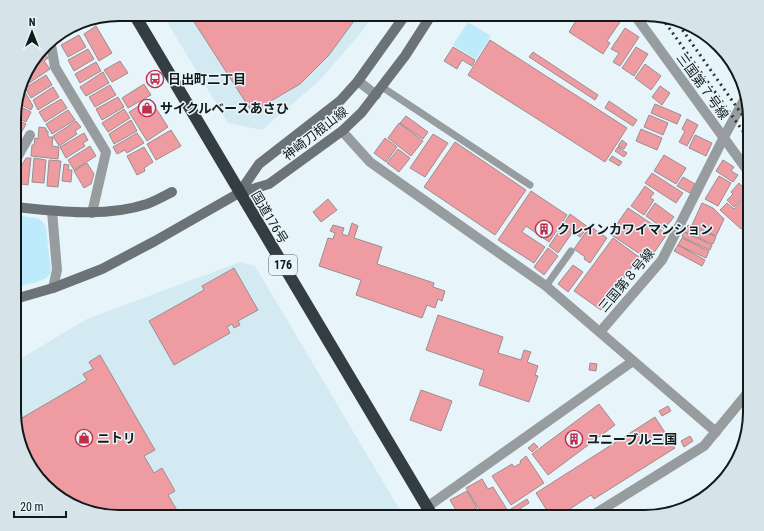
<svg xmlns="http://www.w3.org/2000/svg" width="764" height="531" viewBox="0 0 764 531" font-family="'Roboto Condensed','Noto Sans JP',sans-serif">
  <style>
    .built { fill: #d4eaf2 }
    .green { fill: #bdebfb }
    .building { fill: #ee9ca2; stroke: #9b8e8f }
    .lines { fill: none; stroke-linecap: round; stroke-linejoin: round }
    .lane { stroke: #979c9e; stroke-width: 7 }
    .street { stroke: #979c9e; stroke-width: 10 }
    .secondary { stroke: #6b7376; stroke-width: 10 }
    .highway { stroke: #343e42; stroke-width: 12 }
    .rail { stroke: #2f3536; stroke-width: 3; stroke-dasharray: 2 4; stroke-linecap: butt }
    .labels { text-anchor: middle; stroke-width: 3; stroke-linejoin: round; paint-order: stroke }
    .shield { fill: #e7f5fa; stroke: #535a5c; stroke-width: 1 }
    .shield-label { font-size: 12px; font-weight: bold; fill: #131819 }
    .poi-label { font-size: 13px; font-weight: bold; fill: #131819; stroke: #e7f5fa; text-anchor: start }
    .street-label { font-size: 13px; fill: #131819; stroke: #e7f5fa }
    .rim { fill: none; stroke: #131819; stroke-width: 2 }
  </style>
  <rect width="100%" height="100%" fill="#e7f5fa"/>
  <!-- built -->
  <g class="built">
    <path d="M 162,14 L 375,14 L 358,36 L 319,81 L 262,130 L 228,123 Z"/>
    <path d="M 240,262 L 255,266 L 404,517 L 112,517 L 55,495 L 28,465 L 15,426 L 15,362 L 87,319 Z"/>
  </g>
  <!-- green -->
  <g class="green">
    <path d="M 468,22 L 491,36 L 476,59 L 453,45 Z"/>
    <path d="M 15,215 L 37,218 L 42,221 L 46,227 L 51,273 C 44,283 26,284 15,287 Z"/>
  </g>
  <!-- building -->
  <g class="building">
    <path d="M 189,14 L 359,14 L 329,55 L 300,84 L 252,112 Z"/>
    <path d="M 580,14 L 608,14 L 620,22 L 607,41 L 610,43 L 603,54 L 569,32 Z"/>
    <path d="M 96,26 L 112,53 L 99,61 L 84,34 Z"/>
    <path d="M 625,28 L 639,37 L 620,66 L 613,62 L 619,53 L 611,49 Z"/>
    <path d="M 79,35 L 86,47 L 68,57 L 61,45 Z"/>
    <path d="M 490,40 L 627,128 L 605,162 L 468,75 Z"/>
    <path d="M 453,47 L 475,60 L 472,66 L 462,60 L 457,69 L 444,61 Z"/>
    <path d="M 636,47 L 648,54 L 634,76 L 622,68 Z"/>
    <path d="M 88,49 L 94,59 L 74,71 L 68,60 Z"/>
    <path d="M 42,50 L 48,58 L 44,61 L 50,69 L 25,86 L 22,83 L 28,67 Z"/>
    <path d="M 533,52 L 598,95 L 595,100 L 529,57 Z"/>
    <path d="M 120,61 L 128,73 L 112,82 L 104,70 Z"/>
    <path d="M 96,62 L 101,71 L 80,83 L 75,74 Z"/>
    <path d="M 645,64 L 661,76 L 651,90 L 635,78 Z"/>
    <path d="M 103,72 L 109,83 L 86,96 L 80,87 Z"/>
    <path d="M 46,75 L 52,85 L 31,98 L 25,88 Z"/>
    <path d="M 144,84 L 151,95 L 128,108 L 122,98 Z"/>
    <path d="M 110,85 L 116,95 L 95,107 L 89,97 Z"/>
    <path d="M 660,86 L 670,93 L 662,105 L 652,97 Z"/>
    <path d="M 21,87 L 23,88 L 22,90 L 25,92 L 33,106 L 31,110 L 16,102 Z"/>
    <path d="M 53,87 L 59,97 L 38,110 L 33,100 Z"/>
    <path d="M 118,97 L 124,107 L 102,120 L 96,109 Z"/>
    <path d="M 61,99 L 67,108 L 45,122 L 39,112 Z"/>
    <path d="M 150,99 L 168,127 L 147,141 L 129,112 Z"/>
    <path d="M 609,101 L 637,120 L 633,126 L 605,108 Z"/>
    <path d="M 15,104 L 31,112 L 26,122 L 15,116 Z"/>
    <path d="M 655,104 L 681,115 L 677,124 L 651,113 Z"/>
    <path d="M 124,109 L 130,118 L 108,132 L 102,123 Z"/>
    <path d="M 68,110 L 75,120 L 52,134 L 46,124 Z"/>
    <path d="M 649,115 L 668,123 L 663,135 L 644,127 Z"/>
    <path d="M 406,116 L 428,132 L 423,139 L 400,123 Z"/>
    <path d="M 15,118 L 26,124 L 20,135 L 15,132 Z"/>
    <path d="M 687,119 L 698,125 L 687,146 L 679,142 L 685,131 L 682,129 Z"/>
    <path d="M 131,120 L 137,131 L 114,144 L 109,134 Z"/>
    <path d="M 76,121 L 81,127 L 75,131 L 77,134 L 59,146 L 53,136 Z"/>
    <path d="M 399,123 L 423,141 L 411,156 L 388,138 Z"/>
    <path d="M 39,127 L 46,128 L 46,131 L 48,131 L 48,137 L 53,137 L 52,146 L 59,147 L 58,159 L 31,156 L 32,145 L 34,145 L 35,138 L 38,139 Z"/>
    <path d="M 641,129 L 662,138 L 657,150 L 636,141 Z"/>
    <path d="M 171,130 L 181,146 L 156,160 L 147,144 Z"/>
    <path d="M 84,133 L 88,140 L 83,143 L 85,146 L 66,158 L 60,147 Z"/>
    <path d="M 137,133 L 144,143 L 127,153 L 125,150 L 117,154 L 113,147 Z"/>
    <path d="M 433,134 L 448,143 L 425,177 L 410,168 Z"/>
    <path d="M 695,135 L 712,143 L 706,156 L 689,148 Z"/>
    <path d="M 385,138 L 397,147 L 386,162 L 374,153 Z"/>
    <path d="M 622,140 L 627,144 L 624,149 L 618,146 Z"/>
    <path d="M 455,142 L 526,190 L 495,235 L 424,187 Z"/>
    <path d="M 90,146 L 96,156 L 74,170 L 68,160 Z"/>
    <path d="M 144,147 L 153,162 L 144,168 L 145,171 L 137,175 L 127,156 Z"/>
    <path d="M 618,147 L 627,153 L 624,157 L 615,151 Z"/>
    <path d="M 398,149 L 410,158 L 399,172 L 387,163 Z"/>
    <path d="M 664,155 L 686,168 L 676,184 L 654,171 Z"/>
    <path d="M 612,156 L 622,162 L 619,166 L 609,160 Z"/>
    <path d="M 26,158 L 31,158 L 28,185 L 15,183 L 15,176 Z"/>
    <path d="M 34,158 L 46,160 L 44,183 L 32,182 Z"/>
    <path d="M 49,160 L 61,161 L 58,187 L 47,186 Z"/>
    <path d="M 723,160 L 734,167 L 731,171 L 738,175 L 733,182 L 716,171 Z"/>
    <path d="M 87,163 L 94,174 L 91,184 L 84,188 L 74,171 Z"/>
    <path d="M 64,164 L 69,165 L 68,170 L 72,170 L 71,182 L 62,181 Z"/>
    <path d="M 652,173 L 683,193 L 676,203 L 645,183 Z"/>
    <path d="M 719,176 L 731,183 L 718,206 L 705,199 Z"/>
    <path d="M 683,177 L 695,184 L 690,193 L 677,186 Z"/>
    <path d="M 739,183 L 748,192 L 734,207 L 727,200 L 733,194 L 731,192 Z"/>
    <path d="M 645,186 L 654,193 L 650,198 L 654,200 L 644,215 L 631,206 Z"/>
    <path d="M 531,191 L 567,215 L 549,242 L 526,226 L 522,232 L 545,247 L 534,263 L 498,240 Z"/>
    <path d="M 745,197 L 750,201 L 750,220 L 741,229 L 720,210 L 727,203 L 734,209 Z"/>
    <path d="M 328,199 L 337,210 L 321,222 L 313,212 Z"/>
    <path d="M 655,203 L 674,217 L 664,229 L 646,216 Z"/>
    <path d="M 702,203 L 713,208 L 724,219 L 716,236 L 692,225 Z"/>
    <path d="M 628,208 L 667,234 L 649,260 L 610,234 Z"/>
    <path d="M 570,214 L 588,227 L 580,237 L 563,225 Z"/>
    <path d="M 352,223 L 358,226 L 354,238 L 382,247 L 377,264 L 434,283 L 433,287 L 445,291 L 442,301 L 438,299 L 435,308 L 427,305 L 422,318 L 356,295 L 361,280 L 319,266 L 328,238 L 333,239 L 335,233 L 330,231 L 333,225 L 344,228 L 342,234 L 348,236 Z"/>
    <path d="M 688,225 L 716,237 L 713,244 L 685,232 Z"/>
    <path d="M 590,226 L 607,238 L 590,263 L 584,259 L 585,257 L 574,249 Z"/>
    <path d="M 562,227 L 572,233 L 558,253 L 549,246 Z"/>
    <path d="M 684,232 L 712,245 L 710,250 L 682,237 Z"/>
    <path d="M 613,238 L 639,257 L 601,310 L 574,291 Z"/>
    <path d="M 682,238 L 709,251 L 706,258 L 678,245 Z"/>
    <path d="M 678,245 L 705,260 L 702,266 L 674,251 Z"/>
    <path d="M 548,248 L 558,256 L 544,275 L 534,267 Z"/>
    <path d="M 573,265 L 583,272 L 568,292 L 558,284 Z"/>
    <path d="M 234,268 L 258,310 L 238,321 L 240,325 L 234,328 L 232,324 L 227,327 L 230,333 L 174,365 L 149,321 L 204,290 L 202,286 Z"/>
    <path d="M 438,315 L 503,337 L 498,353 L 521,360 L 524,350 L 531,352 L 527,362 L 538,366 L 535,375 L 538,376 L 529,402 L 479,385 L 484,370 L 426,350 Z"/>
    <path d="M 100,355 L 155,450 L 144,456 L 154,473 L 162,468 L 175,491 L 168,495 L 181,517 L 112,517 L 55,495 L 28,465 L 15,426 L 15,422 L 87,380 L 83,374 L 93,369 L 89,362 Z"/>
    <path d="M 590,363 L 597,364 L 596,371 L 589,370 Z"/>
    <path d="M 421,390 L 452,401 L 441,431 L 410,420 Z"/>
    <path d="M 599,404 L 615,425 L 548,475 L 532,454 Z"/>
    <path d="M 668,406 L 671,411 L 662,416 L 659,411 Z"/>
    <path d="M 655,417 L 675,448 L 594,499 L 591,495 L 558,517 L 551,517 L 536,493 Z"/>
    <path d="M 690,436 L 693,441 L 684,447 L 681,441 Z"/>
    <path d="M 534,443 L 538,447 L 532,452 L 528,448 Z"/>
    <path d="M 526,456 L 544,483 L 511,505 L 492,476 L 512,464 L 514,467 L 521,463 L 520,461 Z"/>
    <path d="M 482,479 L 488,489 L 493,487 L 508,511 L 498,517 L 484,517 L 466,488 Z"/>
    <path d="M 467,491 L 477,508 L 460,517 L 450,500 Z"/>
    <path d="M 527,499 L 529,503 L 513,513 L 511,509 Z"/>
    <path d="M 477,510 L 481,517 L 465,517 Z"/>
  </g>
  <g class="lines">
    <!-- lane -->
    <g class="lane">
      <path d="M 382,87 L 530,185"/>
      <path d="M 546,286 L 571,251"/>
    </g>
    <!-- street -->
    <g class="street">
      <path d="M 634,14 L 750,174"/>
      <path d="M 71,28 L 89,19"/>
      <path d="M 50,40 L 55,67 L 106,152 L 92,213"/>
      <path d="M 358,81 L 376,95"/>
      <path d="M 342,131 L 370,162 L 546,286 L 716,432"/>
      <path d="M 15,161 L 30,135"/>
      <path d="M 52,211 L 57,270 L 53,288"/>
      <path d="M 600,332 L 662,260 L 724,137 L 746,96"/>
      <path d="M 427,507 L 633,361"/>
      <path d="M 590,517 L 704,446 L 750,390"/>
    </g>
    <!-- secondary -->
    <g class="secondary">
      <path d="M 239,193 L 259,164 L 340,101 L 358,81 L 406,14"/>
      <path d="M 15,207 C 58,211 104,218 147,204 C 155,201 164,196 172,192"/>
      <path d="M 15,299 L 53,288 L 102,269 L 155,241 L 239,193 L 269,184 L 342,131 L 362,112 L 405,56 L 432,14"/>
    </g>
    <!-- highway -->
    <path class="highway" d="M 134,14 L 433,517"/>
    <!-- rail -->
    <g class="rail">
      <path d="M 662,18 L 750,141"/>
      <path d="M 679,25 L 750,126"/>
    </g>
  </g>
  <!-- icons -->
  <defs>
    <symbol id="bus-ring" viewBox="-11 -11 22 22"><circle r="9.5" fill="#e7f5fa" stroke="#bf2e4a" stroke-width="1.5"/><path d="M-5-6H5V4H4V6H2V4H-2V6H-4V4H-5ZM-3.5-4V0h7V-4ZM-3.5 1.2v1.5H-2V1.2ZM2 1.2v1.5H3.5V1.2Z" fill="#bf2e4a"/></symbol>
    <symbol id="shop-ring" viewBox="-11 -11 22 22"><circle r="9.5" fill="#e7f5fa" stroke="#bf2e4a" stroke-width="1.5"/><path d="M-5-2.5h2.3a2.7 3.5 0 0 1 5.4 0H5L5.5 6h-11ZM-1.5-2.5h3a1.5 2.3 0 0 0-3 0Z" fill="#bf2e4a"/></symbol>
    <symbol id="building-ring" viewBox="-11 -11 22 22"><circle r="9.5" fill="#e7f5fa" stroke="#bf2e4a" stroke-width="1.5"/><path d="M-4-6H4V6H1V3H-1V6H-4ZM-2.5-4.3h1.7v1.8h-1.7ZM.8-4.3h1.7v1.8H.8ZM-2.5-1h1.7V.8h-1.7ZM.8-1h1.7V.8H.8Z" fill="#bf2e4a"/></symbol>
  </defs>
  <g fill-rule="evenodd">
    <use href="#bus-ring" x="145" y="69" width="20" height="20"/>
    <use href="#shop-ring" x="137" y="98" width="20" height="20"/>
    <use href="#building-ring" x="534" y="219" width="20" height="20"/>
    <use href="#shop-ring" x="74" y="428" width="20" height="20"/>
    <use href="#building-ring" x="564" y="429" width="20" height="20"/>
  </g>
  <g class="labels">
    <!-- shield labels -->
    <rect class="shield" x="269" y="255" width="28" height="20" rx="3"/>
    <g class="shield-label">
      <text x="283" y="269">176</text>
    </g>
    <!-- poi labels -->
    <g class="poi-label">
      <text x="168" y="84">日出町二丁目</text>
      <text x="160" y="113">サイクルベースあさひ</text>
      <text x="557" y="234">クレインカワイマンション</text>
      <text x="97" y="443">ニトリ</text>
      <text x="587" y="444">ユニーブル三国</text>
    </g>
    <!-- street labels -->
    <g class="street-label">
      <text transform="translate(703 86) rotate(54)" y="5">三国第７号線</text>
      <text transform="translate(315 133) rotate(-38)" y="5">神崎刀根山線</text>
      <text transform="translate(270 217) rotate(59)" y="5">国道176号</text>
      <text transform="translate(626 280) rotate(-50)" y="5">三国第８号線</text>
    </g>
  </g>
  <!-- crop -->
  <path d="M0 0H764V531H0ZM119 21H645A98 98 0 0 1 743 119V412A98 98 0 0 1 645 510H119A98 98 0 0 1 21 412V119A98 98 0 0 1 119 21Z" fill="#d6e3e8" fill-rule="evenodd"/>
  <path class="rim" d="M119 21H645A98 98 0 0 1 743 119V412A98 98 0 0 1 645 510H119A98 98 0 0 1 21 412V119A98 98 0 0 1 119 21Z"/>
  <!-- north arrow -->
  <g transform="translate(32 32)" stroke="#e7f5fa" stroke-width="3" paint-order="stroke">
  <path d="M0-3L7 15L0 10L-7 15Z" fill="#131819"/>
  <text y="-6" font-size="11" font-weight="bold" text-anchor="middle" fill="#131819">N</text>
  </g>
  <!-- scale -->
  <path d="M14 511v6h52v-6" fill="none" stroke="#131819" stroke-width="2"/>
  <text x="20" y="511" font-size="12" fill="#131819" stroke="#e7f5fa" stroke-width="3" paint-order="stroke">20 m</text>
</svg>
